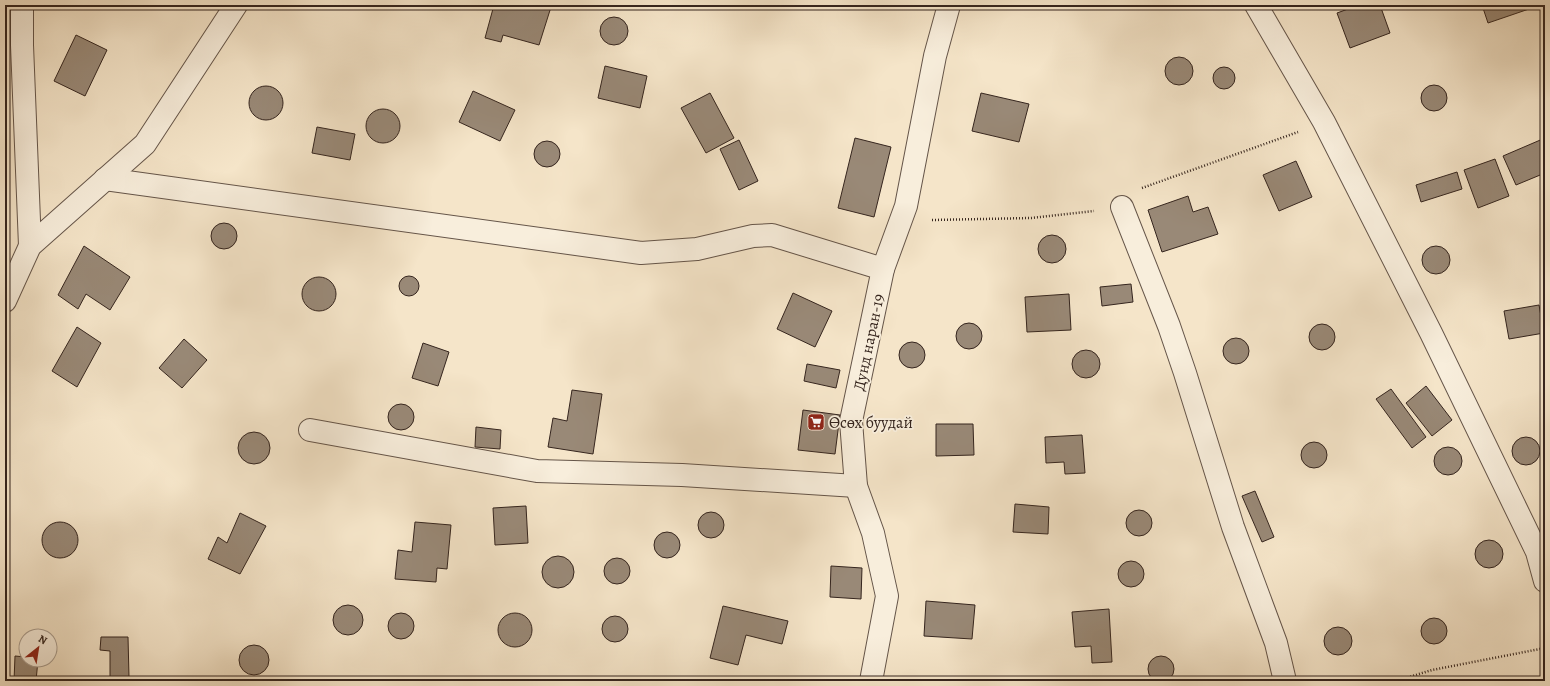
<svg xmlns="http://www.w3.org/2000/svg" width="1550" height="686" viewBox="0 0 1550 686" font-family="Alegreya,serif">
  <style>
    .building { fill: #998977; stroke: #35251e }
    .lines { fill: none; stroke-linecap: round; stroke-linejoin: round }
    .minor-casing { stroke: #655549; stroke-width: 24 }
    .path { stroke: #35251e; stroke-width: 2.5; stroke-dasharray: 1 2; stroke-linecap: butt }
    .minor { stroke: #f8eedc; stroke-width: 22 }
    .labels { text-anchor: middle; stroke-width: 3.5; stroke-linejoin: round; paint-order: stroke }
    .street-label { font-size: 16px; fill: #35251e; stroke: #f8eedc }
    .poi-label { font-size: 16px; fill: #35251e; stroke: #f8eedc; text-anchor: start }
  </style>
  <rect width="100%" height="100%" fill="#f5e5c9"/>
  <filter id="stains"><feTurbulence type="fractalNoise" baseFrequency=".005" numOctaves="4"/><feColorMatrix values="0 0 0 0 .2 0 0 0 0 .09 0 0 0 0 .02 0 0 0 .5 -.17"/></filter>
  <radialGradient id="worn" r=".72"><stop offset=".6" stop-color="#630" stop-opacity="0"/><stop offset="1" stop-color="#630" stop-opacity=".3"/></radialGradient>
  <!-- building -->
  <g class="building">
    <path d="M 494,5 L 508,9 L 509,5 L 544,5 L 551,7 L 539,45 L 503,35 L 501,42 L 485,38 Z"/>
    <path d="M 1359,5 L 1380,5 L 1390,33 L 1350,48 L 1337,13 Z"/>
    <path d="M 1482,5 L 1527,5 L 1529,9 L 1488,23 Z"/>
    <circle cx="614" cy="31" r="14"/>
    <path d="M 76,35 L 107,50 L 85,96 L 54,81 Z"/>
    <circle cx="1179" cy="71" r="14"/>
    <path d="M 605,66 L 647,76 L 640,108 L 598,98 Z"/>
    <circle cx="1224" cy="78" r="11"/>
    <circle cx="1434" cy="98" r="13"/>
    <circle cx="266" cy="103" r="17"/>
    <path d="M 473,91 L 515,110 L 500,141 L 459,122 Z"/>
    <path d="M 710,93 L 734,138 L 706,153 L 681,108 Z"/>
    <path d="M 981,93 L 1029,104 L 1019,142 L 972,131 Z"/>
    <circle cx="383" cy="126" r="17"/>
    <path d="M 317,127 L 355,134 L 350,160 L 312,153 Z"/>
    <path d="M 855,138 L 891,147 L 874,217 L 838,208 Z"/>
    <path d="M 1545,138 L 1545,173 L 1516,185 L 1503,156 Z"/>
    <path d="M 739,140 L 758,181 L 739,190 L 720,149 Z"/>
    <circle cx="547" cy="154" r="13"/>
    <path d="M 1495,159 L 1509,196 L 1478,208 L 1464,170 Z"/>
    <path d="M 1296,161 L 1312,197 L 1279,211 L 1263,175 Z"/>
    <path d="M 1457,172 L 1462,189 L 1421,202 L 1416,185 Z"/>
    <path d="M 1188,196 L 1193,212 L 1208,207 L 1218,234 L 1162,252 L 1148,210 Z"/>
    <circle cx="224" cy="236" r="13"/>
    <circle cx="1052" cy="249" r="14"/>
    <path d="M 84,246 L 130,277 L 110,310 L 86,294 L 78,309 L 58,295 Z"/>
    <circle cx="1436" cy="260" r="14"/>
    <circle cx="409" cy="286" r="10"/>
    <circle cx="319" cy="294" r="17"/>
    <path d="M 1131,284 L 1133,302 L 1102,306 L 1100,287 Z"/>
    <path d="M 793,293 L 832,311 L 815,347 L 777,329 Z"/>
    <path d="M 1069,294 L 1071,330 L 1027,332 L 1025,297 Z"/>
    <path d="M 1539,305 L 1544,333 L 1509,339 L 1504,311 Z"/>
    <circle cx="969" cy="336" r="13"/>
    <circle cx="1322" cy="337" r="13"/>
    <path d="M 77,327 L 101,343 L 77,387 L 52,371 Z"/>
    <circle cx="1236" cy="351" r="13"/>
    <path d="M 184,339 L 207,360 L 182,388 L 159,368 Z"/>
    <circle cx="912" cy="355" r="13"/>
    <path d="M 423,343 L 449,352 L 438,386 L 412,378 Z"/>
    <circle cx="1086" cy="364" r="14"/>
    <path d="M 807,364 L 840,370 L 836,388 L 804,381 Z"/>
    <path d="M 1426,386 L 1452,420 L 1432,436 L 1406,403 Z"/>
    <path d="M 1391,389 L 1426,437 L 1412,448 L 1376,399 Z"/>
    <path d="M 572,390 L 602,394 L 593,454 L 548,447 L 553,418 L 567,421 Z"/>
    <circle cx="401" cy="417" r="13"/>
    <path d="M 803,410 L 840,415 L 835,454 L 798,450 Z"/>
    <path d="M 936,424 L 973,424 L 974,455 L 936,456 Z"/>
    <path d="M 476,427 L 501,430 L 500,449 L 475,447 Z"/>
    <circle cx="254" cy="448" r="16"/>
    <path d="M 1082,435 L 1085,473 L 1065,474 L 1064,462 L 1046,463 L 1045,437 Z"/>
    <circle cx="1526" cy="451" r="14"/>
    <circle cx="1314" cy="455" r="13"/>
    <circle cx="1448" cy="461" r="14"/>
    <path d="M 1255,491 L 1274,537 L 1262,542 L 1242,496 Z"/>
    <path d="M 1015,504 L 1049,507 L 1048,534 L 1013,532 Z"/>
    <path d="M 526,506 L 528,543 L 495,545 L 493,508 Z"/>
    <circle cx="1139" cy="523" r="13"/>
    <circle cx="711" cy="525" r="13"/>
    <path d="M 240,513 L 266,526 L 240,574 L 208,559 L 218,537 L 227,543 Z"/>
    <path d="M 415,522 L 451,525 L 447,569 L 437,568 L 436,582 L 395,579 L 398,550 L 412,552 Z"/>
    <circle cx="60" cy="540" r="18"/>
    <circle cx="667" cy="545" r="13"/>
    <circle cx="1489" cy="554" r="14"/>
    <circle cx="558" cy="572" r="16"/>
    <circle cx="617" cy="571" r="13"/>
    <circle cx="1131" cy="574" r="13"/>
    <path d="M 831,566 L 862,568 L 861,599 L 830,597 Z"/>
    <path d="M 926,601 L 975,605 L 972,639 L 924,636 Z"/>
    <circle cx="348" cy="620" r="15"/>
    <path d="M 723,606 L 788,621 L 782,644 L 746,635 L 738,665 L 710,658 Z"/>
    <path d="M 1109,609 L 1112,662 L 1092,663 L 1091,646 L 1075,647 L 1072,612 Z"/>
    <circle cx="401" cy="626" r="13"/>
    <circle cx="515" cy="630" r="17"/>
    <circle cx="615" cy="629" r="13"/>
    <circle cx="1434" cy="631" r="13"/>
    <circle cx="1338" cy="641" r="14"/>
    <path d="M 101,637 L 128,637 L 129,677 L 110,677 L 110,651 L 100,650 Z"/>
    <circle cx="254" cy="660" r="15"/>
    <circle cx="1161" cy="669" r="13"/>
    <path d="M 15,656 L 26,657 L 26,660 L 38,660 L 36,681 L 14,681 Z"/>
    <path d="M 833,677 L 854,679 L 853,681 L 832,681 Z"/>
  </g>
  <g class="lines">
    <defs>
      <g id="minor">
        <path d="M 22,5 L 22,45 L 30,246"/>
        <path d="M 1256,5 L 1324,122 L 1431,333 L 1537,552 L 1545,581"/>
        <path d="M 105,179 L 641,253 L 697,249 L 753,236 L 772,235 L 883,269"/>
        <path d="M 1122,207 L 1169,326 L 1185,373 L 1233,527 L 1276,643 L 1285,681"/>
        <path d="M 5,301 L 30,246 L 145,144 L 236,5"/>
        <path d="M 310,430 L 537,471 L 682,475 L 856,486"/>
        <path d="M 871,681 L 887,596 L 873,533 L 856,486 L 851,421 L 883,269 L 906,206 L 935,56 L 949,5"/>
      </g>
    </defs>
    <!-- minor casing -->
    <use href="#minor" class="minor-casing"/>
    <!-- path -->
    <g class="path">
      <path d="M 1142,188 L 1298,132"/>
      <path d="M 932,220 L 1031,218 L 1094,211"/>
      <path d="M 1396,681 L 1432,670 L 1545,648"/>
    </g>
    <!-- minor -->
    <use href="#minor" class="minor"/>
  </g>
  <!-- icons -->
  <defs>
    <symbol id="supermarket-square" viewBox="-11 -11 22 22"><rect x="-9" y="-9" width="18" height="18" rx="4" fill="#8f2418" stroke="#f8eedc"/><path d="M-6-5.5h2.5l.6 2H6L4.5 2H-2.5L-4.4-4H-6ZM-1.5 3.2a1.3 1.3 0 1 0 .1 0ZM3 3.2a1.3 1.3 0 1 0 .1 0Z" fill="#fff"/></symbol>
  </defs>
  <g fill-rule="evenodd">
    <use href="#supermarket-square" x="806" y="412" width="20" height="20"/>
  </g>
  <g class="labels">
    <!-- street labels -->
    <g class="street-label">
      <text transform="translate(868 342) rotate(-78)" y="6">Дунд наран-19</text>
    </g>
    <!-- poi labels -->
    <g class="poi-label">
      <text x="829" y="428">Өсөх буудай</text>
    </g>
  </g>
  <!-- margin -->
  <rect width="1550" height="686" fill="none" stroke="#f5e5c9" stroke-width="20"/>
  <rect x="6" y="6" width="1538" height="674" fill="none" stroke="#35251e" stroke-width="2"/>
  <rect x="10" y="10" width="1530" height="666" fill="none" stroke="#35251e"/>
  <!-- north arrow -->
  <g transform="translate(38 648) rotate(30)"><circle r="19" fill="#f8eedc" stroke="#aa9e90"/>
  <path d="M0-3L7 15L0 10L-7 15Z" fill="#8f2418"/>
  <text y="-6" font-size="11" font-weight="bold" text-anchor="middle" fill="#35251e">N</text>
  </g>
  <rect width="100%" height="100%" filter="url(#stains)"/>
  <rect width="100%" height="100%" fill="url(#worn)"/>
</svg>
